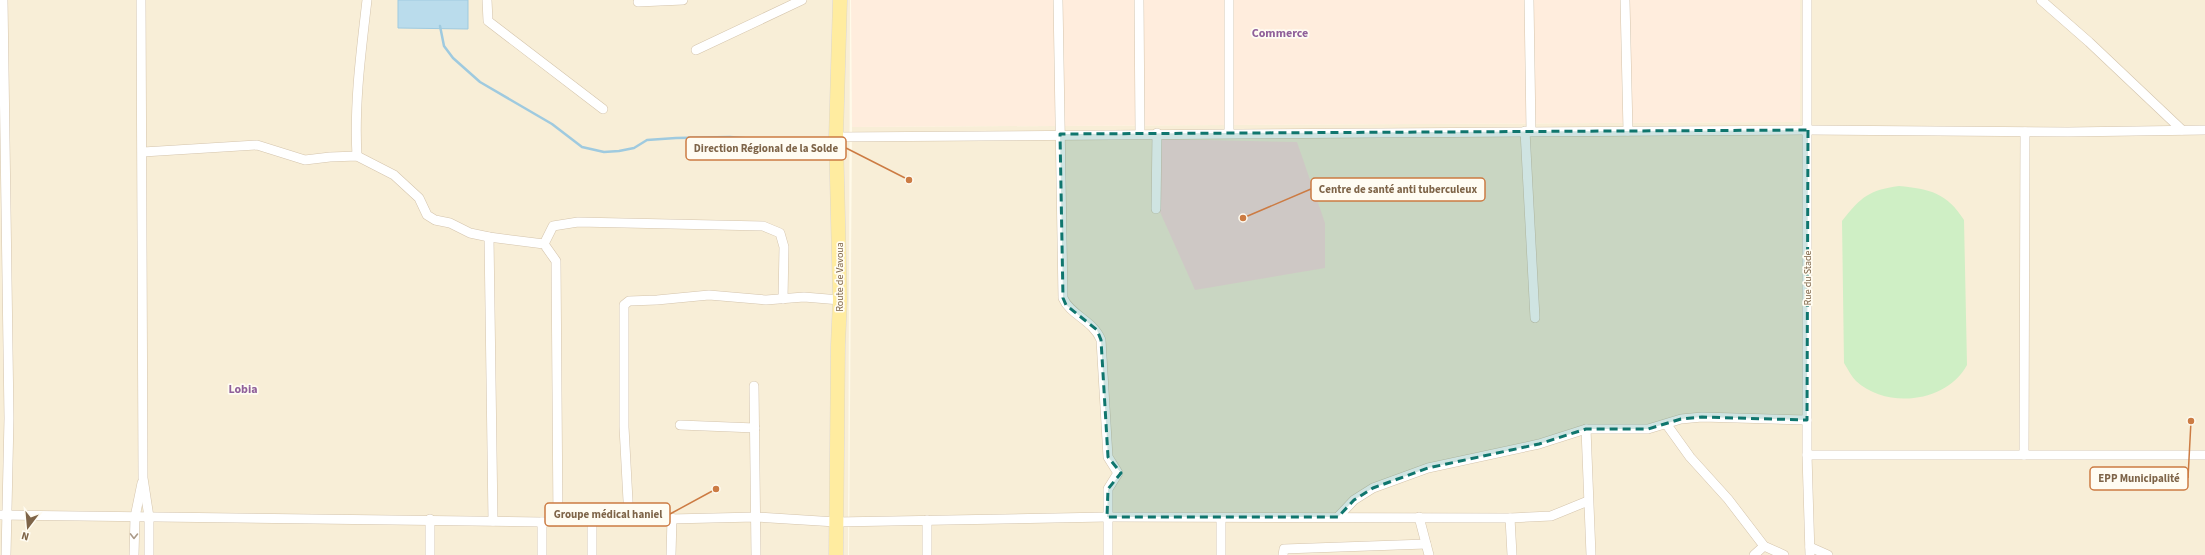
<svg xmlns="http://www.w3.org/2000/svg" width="2205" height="555" viewBox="0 0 2205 555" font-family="'Source Sans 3',sans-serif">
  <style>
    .residential { fill: #f8eed7 }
    .commercial { fill: #ffeddd }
    .medical { fill: #fedddb }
    .green { fill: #cfefc5 }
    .water { fill: #badcec; stroke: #9fcadf }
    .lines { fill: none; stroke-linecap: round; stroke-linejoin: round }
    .stream { stroke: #9fcadf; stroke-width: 2.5 }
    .street-casing { stroke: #d4c4ac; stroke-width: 10 }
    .primary-casing { stroke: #ddd7cf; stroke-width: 15 }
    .street { stroke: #fff; stroke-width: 9 }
    .primary { stroke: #ffeca0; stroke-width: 14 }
    .oneway { stroke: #ab9a88 }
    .marked { fill: #0f766e; fill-opacity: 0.2; stroke: #0f766e; stroke-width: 3; stroke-dasharray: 8 5; stroke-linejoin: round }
    .labels { text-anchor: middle; stroke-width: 3.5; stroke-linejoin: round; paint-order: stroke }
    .street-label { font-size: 10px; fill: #7e6448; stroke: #fffcf2 }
    .quarter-label { font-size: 12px; font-weight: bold; fill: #90609a; stroke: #fffcf2 }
    .leader { fill: none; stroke: #cc7b43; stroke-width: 1.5 }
    .callout-dot { fill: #cc7b43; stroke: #fffcf2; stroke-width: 1.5 }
    .callout { fill: #fffcf2; stroke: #cc7b43; stroke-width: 1.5 }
    .callout-label { font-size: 11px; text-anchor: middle; font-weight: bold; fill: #7e6448 }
  </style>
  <rect width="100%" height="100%" fill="#fffae9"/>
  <!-- residential -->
  <g class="residential">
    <path d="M 0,0 L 850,0 L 848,555 L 0,555 Z"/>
    <path d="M 1800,0 L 2205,0 L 2205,555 L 849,555 L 852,127 L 1800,122 Z"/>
  </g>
  <!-- commercial -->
  <path class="commercial" d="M 851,0 L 1800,0 L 1800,122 L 852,127 Z"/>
  <!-- medical -->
  <path class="medical" d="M 1161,139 L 1297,142 L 1325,223 L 1325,268 L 1195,290 L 1160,212 Z"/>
  <!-- green -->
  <path class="green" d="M 1899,186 C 1930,189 1947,193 1964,220 L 1967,365 C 1947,402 1888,410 1856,381 C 1851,376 1848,369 1844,363 L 1842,221 C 1861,197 1869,190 1899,186 Z"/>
  <!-- water -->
  <path class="water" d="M 398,0 L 468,0 L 468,29 L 398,28 Z"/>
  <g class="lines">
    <!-- stream -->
    <path class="stream" d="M 440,26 L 444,46 L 453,58 L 480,82 L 552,124 L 582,147 L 604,152 L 619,151 L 634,148 L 647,140 L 676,138 L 730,137 L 817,144"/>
    <defs>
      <g id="street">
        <path d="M 3,0 L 9,418 L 6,555"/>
        <path d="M 141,0 L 143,478 L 149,517 L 149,555"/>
        <path d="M 487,0 L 488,21 L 603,109"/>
        <path d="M 1058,0 L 1063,298 C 1070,315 1093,320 1101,340 L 1108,457 L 1118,473 L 1108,489 L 1108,555"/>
        <path d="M 1139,0 L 1140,133"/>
        <path d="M 1229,0 L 1229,133"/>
        <path d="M 1529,0 L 1531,131"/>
        <path d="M 1625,0 L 1628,131"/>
        <path d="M 1807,0 L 1807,455 L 1810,555"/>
        <path d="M 2041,0 L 2089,42 L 2182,130"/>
        <path d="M 638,2 L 683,0"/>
        <path d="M 696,50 L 802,0"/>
        <path d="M 1525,131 L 1535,318"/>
        <path d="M 836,137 L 1808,130 L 2068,132 L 2205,130"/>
        <path d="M 143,152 L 257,145 L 305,160 L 330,157 L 357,156 L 394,175 L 419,198 L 427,215 L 435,220 L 450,223 L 470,233 L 489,237 L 544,244 L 556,261 L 558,522"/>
        <path d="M 357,156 C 354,104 361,52 367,0"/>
        <path d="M 1156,209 L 1157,133"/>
        <path d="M 489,237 L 493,521"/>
        <path d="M 544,244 L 553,226 L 578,222 L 763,226 L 780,233 L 784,247 L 783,299"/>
        <path d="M 754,386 L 756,555"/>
        <path d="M 680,425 L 755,428"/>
        <path d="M 1667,425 L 1690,457 L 1728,499 L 1764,546 L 1784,555"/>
        <path d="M 1586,429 L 1591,555"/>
        <path d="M 1807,455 L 2205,455"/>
        <path d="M 2024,455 L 2025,132"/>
        <path d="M 0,515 L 542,522 L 756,517 L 836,522 L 1107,517 L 1510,518 L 1551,516 L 1588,501"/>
        <path d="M 1338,517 L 1354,500 L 1373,488 L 1428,468 L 1539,444 L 1586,429 L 1648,429 L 1681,419 L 1702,417 L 1807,420"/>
        <path d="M 1419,517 L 1429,555"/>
        <path d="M 1221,518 L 1221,555"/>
        <path d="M 1510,518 L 1512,555"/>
        <path d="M 430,519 L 430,555"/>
        <path d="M 629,519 L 624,427 L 624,305 L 629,301 L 657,300 L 709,295 L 766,300 L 804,297 L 840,300"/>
        <path d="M 927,520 L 927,555"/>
        <path d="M 542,522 L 542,555"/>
        <path d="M 1810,547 L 1828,555"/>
        <path d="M 134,555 L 135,517 L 142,483"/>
        <path d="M 592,555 L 592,521"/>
        <path d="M 671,555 L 672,518"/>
        <path d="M 1283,555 L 1284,549 L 1426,544"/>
        <path d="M 1754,555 L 1764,546"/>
      </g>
      <path id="primary" d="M 836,555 L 838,345 L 840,300 L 836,137 L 840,0"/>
    </defs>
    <!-- street casing -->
    <use href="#street" class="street-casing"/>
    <!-- primary casing -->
    <use href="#primary" class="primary-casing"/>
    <!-- street -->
    <use href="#street" class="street"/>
    <!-- primary -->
    <use href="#primary" class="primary"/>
  </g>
  <!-- one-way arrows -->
  <defs><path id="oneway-chevron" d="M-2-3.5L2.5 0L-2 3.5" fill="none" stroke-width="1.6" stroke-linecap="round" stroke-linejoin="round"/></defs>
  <use class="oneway" href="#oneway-chevron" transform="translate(134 536) rotate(91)"/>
  <!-- marked area -->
  <path class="marked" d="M 1808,130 L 1807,420 L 1702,417 L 1681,419 L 1648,429 L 1586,429 L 1539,444 L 1428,468 L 1373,488 L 1354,500 L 1338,517 L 1107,517 L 1108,489 L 1121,473 L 1108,457 L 1101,340 L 1097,330 L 1066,305 L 1063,298 L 1060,134 Z"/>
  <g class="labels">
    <!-- street labels -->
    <g class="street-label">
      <text transform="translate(839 277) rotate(-90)" y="4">Route de Vavoua</text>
      <text transform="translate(1807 278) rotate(-90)" y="4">Rue du Stade</text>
    </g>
    <!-- quarter labels -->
    <g class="quarter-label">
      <text x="1280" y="37">Commerce</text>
      <text x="243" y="393">Lobia</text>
    </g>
  </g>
  <!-- callouts -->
  <path class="leader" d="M909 180L846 148M1243 218L1311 189M2191 421L2188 478M716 489L670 514"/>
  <g class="callout-dot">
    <circle cx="909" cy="180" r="4"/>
    <circle cx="1243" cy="218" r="4"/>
    <circle cx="2191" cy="421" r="4"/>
    <circle cx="716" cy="489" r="4"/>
  </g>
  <g class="callout">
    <rect x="686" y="137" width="160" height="23" rx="4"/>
    <rect x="1311" y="178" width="174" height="23" rx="4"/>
    <rect x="2090" y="467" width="98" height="23" rx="4"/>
    <rect x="545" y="503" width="125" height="23" rx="4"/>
  </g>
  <g class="callout-label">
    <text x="766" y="152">Direction Régional de la Solde</text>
    <text x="1398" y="193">Centre de santé anti tuberculeux</text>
    <text x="2139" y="482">EPP Municipalité</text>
    <text x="608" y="518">Groupe médical haniel</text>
  </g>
  <!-- north arrow -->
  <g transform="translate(28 527) rotate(196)" stroke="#fffcf2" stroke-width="3" paint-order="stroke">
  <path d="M0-3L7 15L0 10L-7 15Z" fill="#7e6448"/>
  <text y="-6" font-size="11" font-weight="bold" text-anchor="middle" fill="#7e6448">N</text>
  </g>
</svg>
